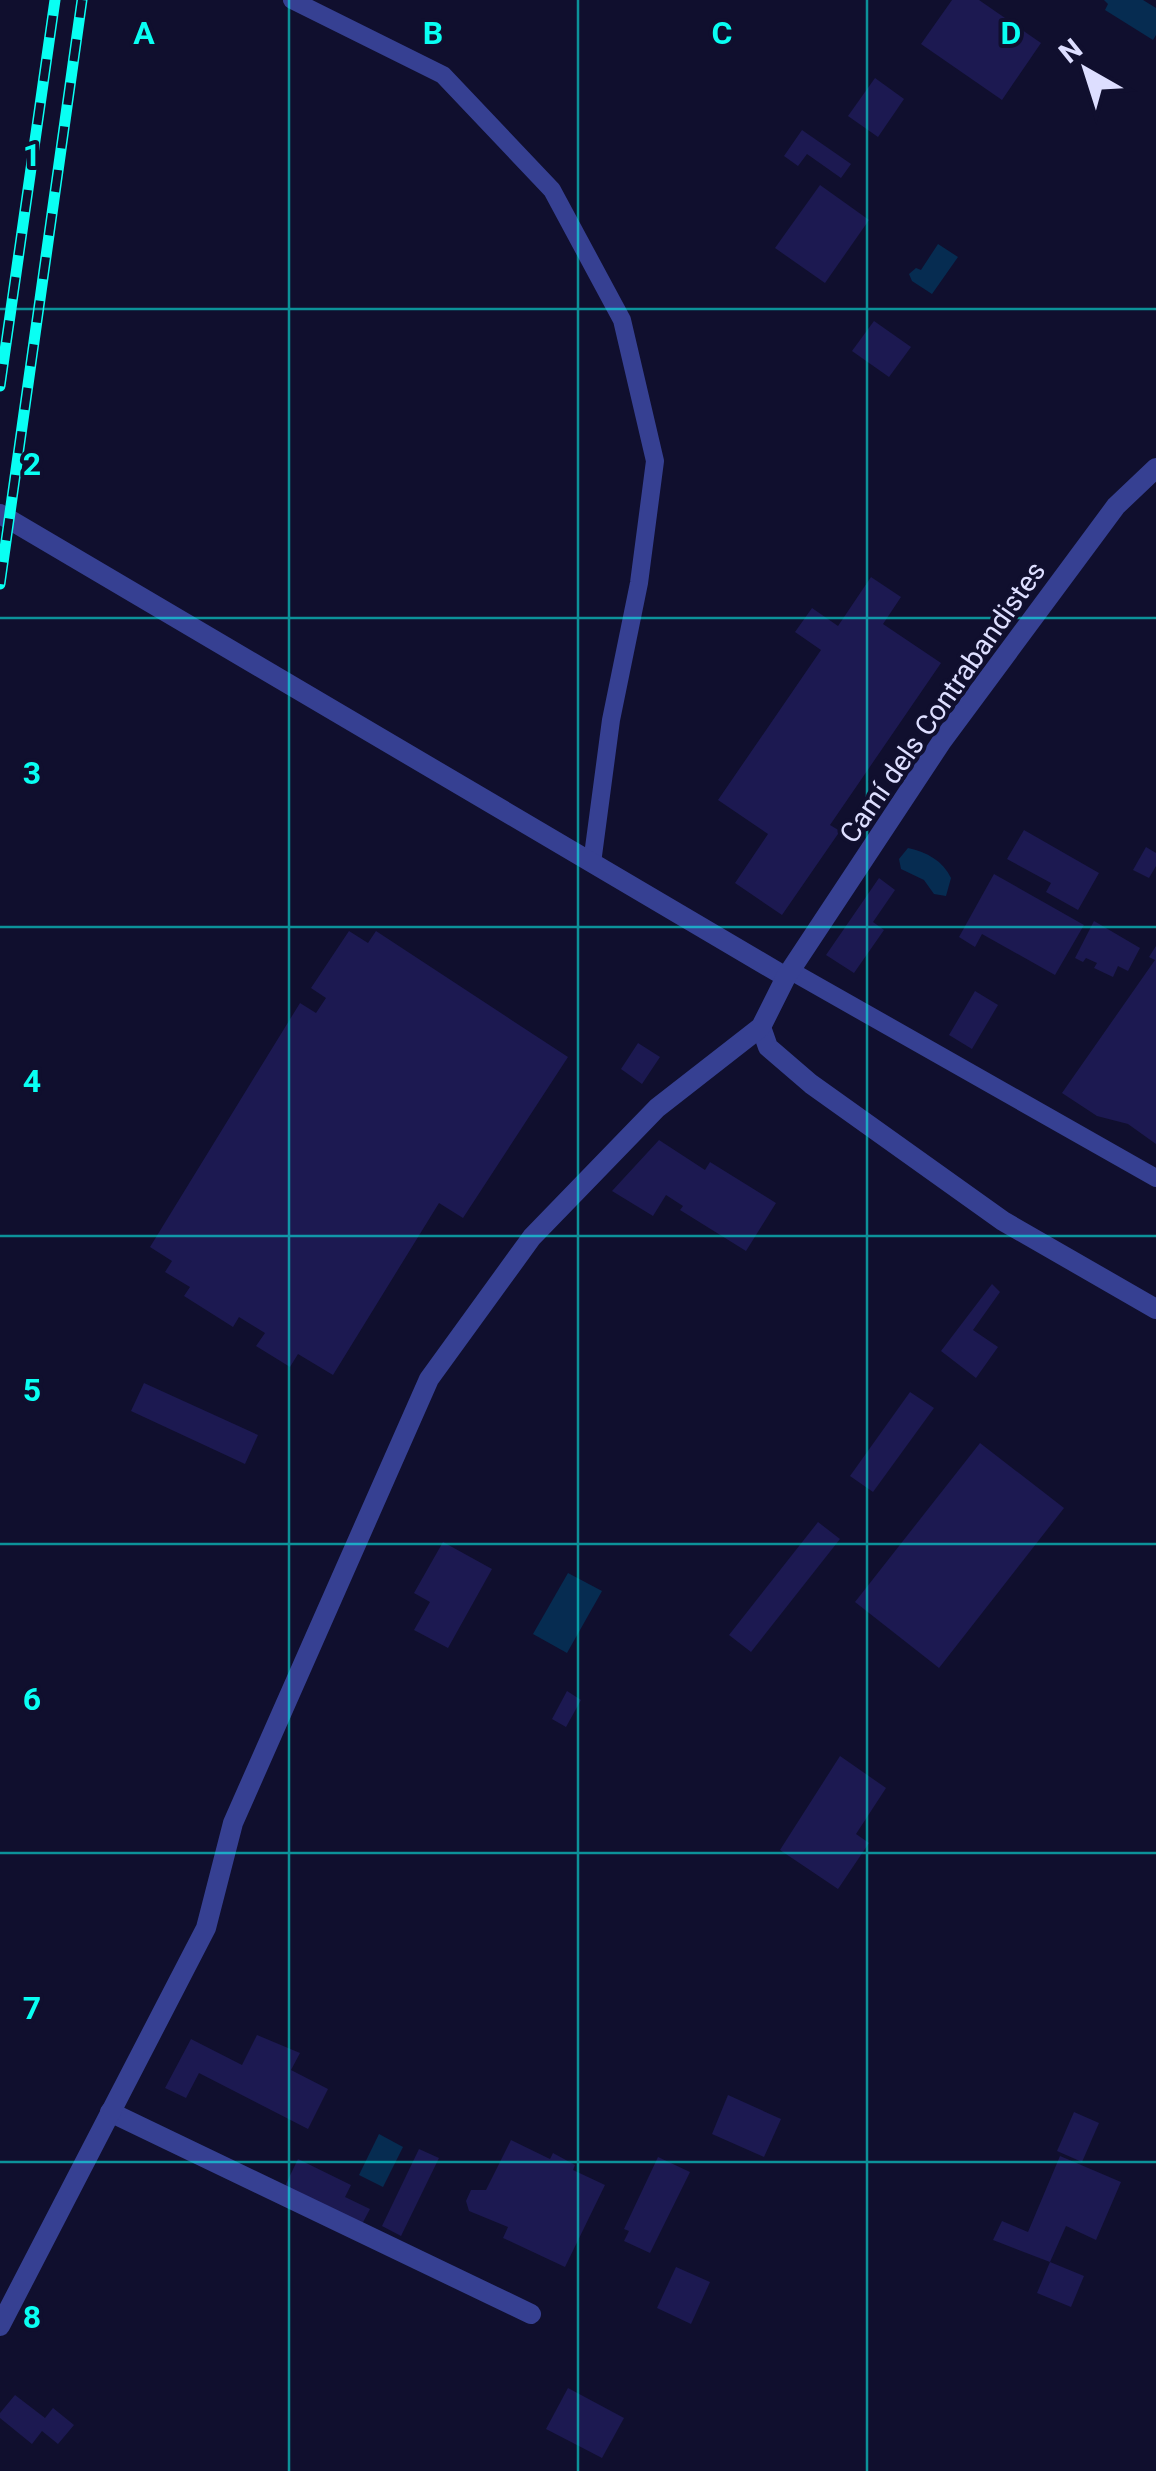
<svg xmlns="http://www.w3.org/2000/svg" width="1156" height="2471" viewBox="0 0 1156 2471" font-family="Roboto,sans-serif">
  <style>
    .water { fill: #062c51 }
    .building { fill: #1c1951 }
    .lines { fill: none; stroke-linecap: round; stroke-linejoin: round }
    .lane { stroke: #364092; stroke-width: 18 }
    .street { stroke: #364092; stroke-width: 20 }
    .rail-casing { stroke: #09fff3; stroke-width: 11 }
    .rail { stroke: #100f2e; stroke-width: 8; stroke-dasharray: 22; stroke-linecap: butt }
    .grid { fill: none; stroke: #09fff3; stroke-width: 2.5; stroke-opacity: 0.55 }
    .labels { text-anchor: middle; stroke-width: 8; stroke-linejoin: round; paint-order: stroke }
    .street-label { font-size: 28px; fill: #dddeff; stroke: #100f2e }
    .grid-label { font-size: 32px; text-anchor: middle; font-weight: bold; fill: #09fff3; stroke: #100f2e; stroke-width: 8; stroke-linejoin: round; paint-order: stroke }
  </style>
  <rect width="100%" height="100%" fill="#100f2e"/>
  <!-- water -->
  <g class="water">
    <path d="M 1104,0 L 1143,0 L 1156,8 L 1156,35 L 1153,40 L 1105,10 L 1108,4 Z"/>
    <path d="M 938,244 L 958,257 L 932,294 L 912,281 L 909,274 L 916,268 L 921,270 Z"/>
    <path d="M 908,848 C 927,852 943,861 951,878 L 946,896 L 934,894 L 924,880 L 901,869 L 899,859 Z"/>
    <path d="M 568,1573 L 602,1591 L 567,1653 L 533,1634 Z"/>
    <path d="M 379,2134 L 403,2147 L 383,2187 L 359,2175 Z"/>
  </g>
  <!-- building -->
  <g class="building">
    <path d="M 952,0 L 979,0 L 1041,43 L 1002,100 L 921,44 Z"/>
    <path d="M 875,78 L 904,99 L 878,137 L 848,116 Z"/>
    <path d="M 802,130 L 851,164 L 841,178 L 807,154 L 798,166 L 784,156 Z"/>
    <path d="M 820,185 L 869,220 L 825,283 L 775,248 Z"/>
    <path d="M 874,321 L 911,347 L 889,377 L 852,351 Z"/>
    <path d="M 871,577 L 901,597 L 883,624 L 941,663 L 830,825 L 840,831 L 782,915 L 735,883 L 768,834 L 718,800 L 821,650 L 795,632 L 812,608 L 838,626 Z"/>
    <path d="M 1024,830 L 1099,873 L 1078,910 L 1046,892 L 1051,883 L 1007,859 Z"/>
    <path d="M 1146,847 L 1156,853 L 1156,866 L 1149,878 L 1133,870 Z"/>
    <path d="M 994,874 L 1084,925 L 1055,975 L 982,934 L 975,947 L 959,937 Z"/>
    <path d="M 879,878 L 895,890 L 873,922 L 884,930 L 854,973 L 826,955 Z"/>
    <path d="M 1094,921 L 1140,948 L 1128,971 L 1118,966 L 1113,977 L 1094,968 L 1097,963 L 1086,958 L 1083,962 L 1075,958 Z"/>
    <path d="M 349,931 L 368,943 L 376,931 L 568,1057 L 463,1218 L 439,1203 L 333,1375 L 298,1354 L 290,1367 L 256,1346 L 265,1333 L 239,1317 L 233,1327 L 184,1296 L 190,1287 L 165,1272 L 172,1261 L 150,1247 L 300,1003 L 316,1013 L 326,998 L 311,988 Z"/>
    <path d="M 1156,946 L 1156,1144 L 1128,1124 L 1097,1116 L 1062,1093 L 1155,960 L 1149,957 Z"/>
    <path d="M 975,991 L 998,1005 L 972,1049 L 949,1035 Z"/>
    <path d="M 638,1043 L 660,1057 L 642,1084 L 621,1069 Z"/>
    <path d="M 659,1140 L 705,1170 L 710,1162 L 776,1203 L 746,1251 L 680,1210 L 683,1206 L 666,1195 L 653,1216 L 612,1191 Z"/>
    <path d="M 992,1284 L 1000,1292 L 973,1330 L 998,1347 L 976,1378 L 941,1351 Z"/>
    <path d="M 144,1383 L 258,1435 L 245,1464 L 131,1411 Z"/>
    <path d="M 910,1392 L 934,1408 L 873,1492 L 850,1476 Z"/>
    <path d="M 980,1443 L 1064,1508 L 939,1668 L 855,1602 Z"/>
    <path d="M 818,1522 L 840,1539 L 751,1652 L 729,1635 Z"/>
    <path d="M 443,1542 L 492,1569 L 448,1648 L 414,1630 L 430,1602 L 414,1593 Z"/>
    <path d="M 567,1691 L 581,1700 L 566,1727 L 552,1719 Z"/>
    <path d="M 840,1756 L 886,1788 L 856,1834 L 869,1843 L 838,1889 L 780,1850 Z"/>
    <path d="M 257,2035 L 300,2053 L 291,2070 L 328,2089 L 308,2129 L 199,2073 L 186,2098 L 165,2088 L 191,2039 L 242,2065 Z"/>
    <path d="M 728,2095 L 781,2119 L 764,2157 L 712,2134 Z"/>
    <path d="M 1074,2112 L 1099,2123 L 1082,2162 L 1057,2151 Z"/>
    <path d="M 511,2140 L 550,2159 L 553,2153 L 575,2165 L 573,2170 L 605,2185 L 565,2267 L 503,2238 L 508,2227 L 469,2211 L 466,2201 L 471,2190 L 486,2190 Z"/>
    <path d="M 419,2149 L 439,2158 L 401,2236 L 382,2226 Z"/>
    <path d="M 1060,2156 L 1121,2182 L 1096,2240 L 1066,2226 L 1050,2262 L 993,2240 L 1002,2221 L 1028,2232 Z"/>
    <path d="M 658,2157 L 690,2172 L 650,2253 L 624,2241 L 629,2231 L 624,2229 Z"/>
    <path d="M 298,2159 L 351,2185 L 345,2197 L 370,2209 L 361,2226 L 285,2186 Z"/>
    <path d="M 1050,2262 L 1084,2276 L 1071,2307 L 1037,2293 Z"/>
    <path d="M 676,2267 L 710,2282 L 691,2324 L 657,2308 Z"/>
    <path d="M 568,2388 L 624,2418 L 602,2458 L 546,2429 Z"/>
    <path d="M 15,2395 L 45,2418 L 53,2408 L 74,2425 L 58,2444 L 42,2431 L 32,2444 L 0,2418 L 0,2413 Z"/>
  </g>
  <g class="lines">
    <!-- lane -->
    <g class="lane">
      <path d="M 292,0 L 443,75 L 552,190 L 622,320 L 655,461 L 639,583 L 611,720 L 592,863"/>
      <path d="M 791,971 L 1156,1178"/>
    </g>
    <!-- street -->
    <g class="street">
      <path d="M 0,514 L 786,977"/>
      <path d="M 761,1027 L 768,1047 L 811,1084 L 1003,1221 L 1156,1309"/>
      <path d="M 110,2112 L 531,2314"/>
      <path d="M 0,2326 L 206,1928 L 233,1823 L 429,1379 L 532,1237 L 657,1108 L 761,1027 L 786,977 L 942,741 L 1116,506 L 1156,468"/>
    </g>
    <defs>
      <g id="rail">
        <path d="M 0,386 L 55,0"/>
        <path d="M 0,584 L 82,0"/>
      </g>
    </defs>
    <!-- rail casing -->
    <use href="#rail" class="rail-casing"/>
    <!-- rail -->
    <use href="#rail" class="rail"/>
  </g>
  <!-- grid -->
  <path class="grid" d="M 289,0 L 289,2471M 578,0 L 578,2471M 867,0 L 867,2471M 0,309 L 1156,309M 0,618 L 1156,618M 0,927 L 1156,927M 0,1236 L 1156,1236M 0,1544 L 1156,1544M 0,1853 L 1156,1853M 0,2162 L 1156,2162"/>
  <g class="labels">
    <!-- street labels -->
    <g class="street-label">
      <text transform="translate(942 702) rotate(-55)" y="10">Camí dels Contrabandistes</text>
    </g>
  </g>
  <g class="grid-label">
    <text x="144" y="44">A</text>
    <text x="433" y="44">B</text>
    <text x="722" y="44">C</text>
    <text x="1011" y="44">D</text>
    <text x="32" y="166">1</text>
    <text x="32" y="475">2</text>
    <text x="32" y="784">3</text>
    <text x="32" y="1092">4</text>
    <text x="32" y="1401">5</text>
    <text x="32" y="1710">6</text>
    <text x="32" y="2019">7</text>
    <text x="32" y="2328">8</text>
  </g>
  <!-- north arrow -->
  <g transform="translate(1086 70) rotate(321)" stroke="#100f2e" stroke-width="8" paint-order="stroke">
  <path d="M0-8L18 38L0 25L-18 38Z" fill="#dddeff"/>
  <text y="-15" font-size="28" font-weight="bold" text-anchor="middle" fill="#dddeff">N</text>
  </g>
</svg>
